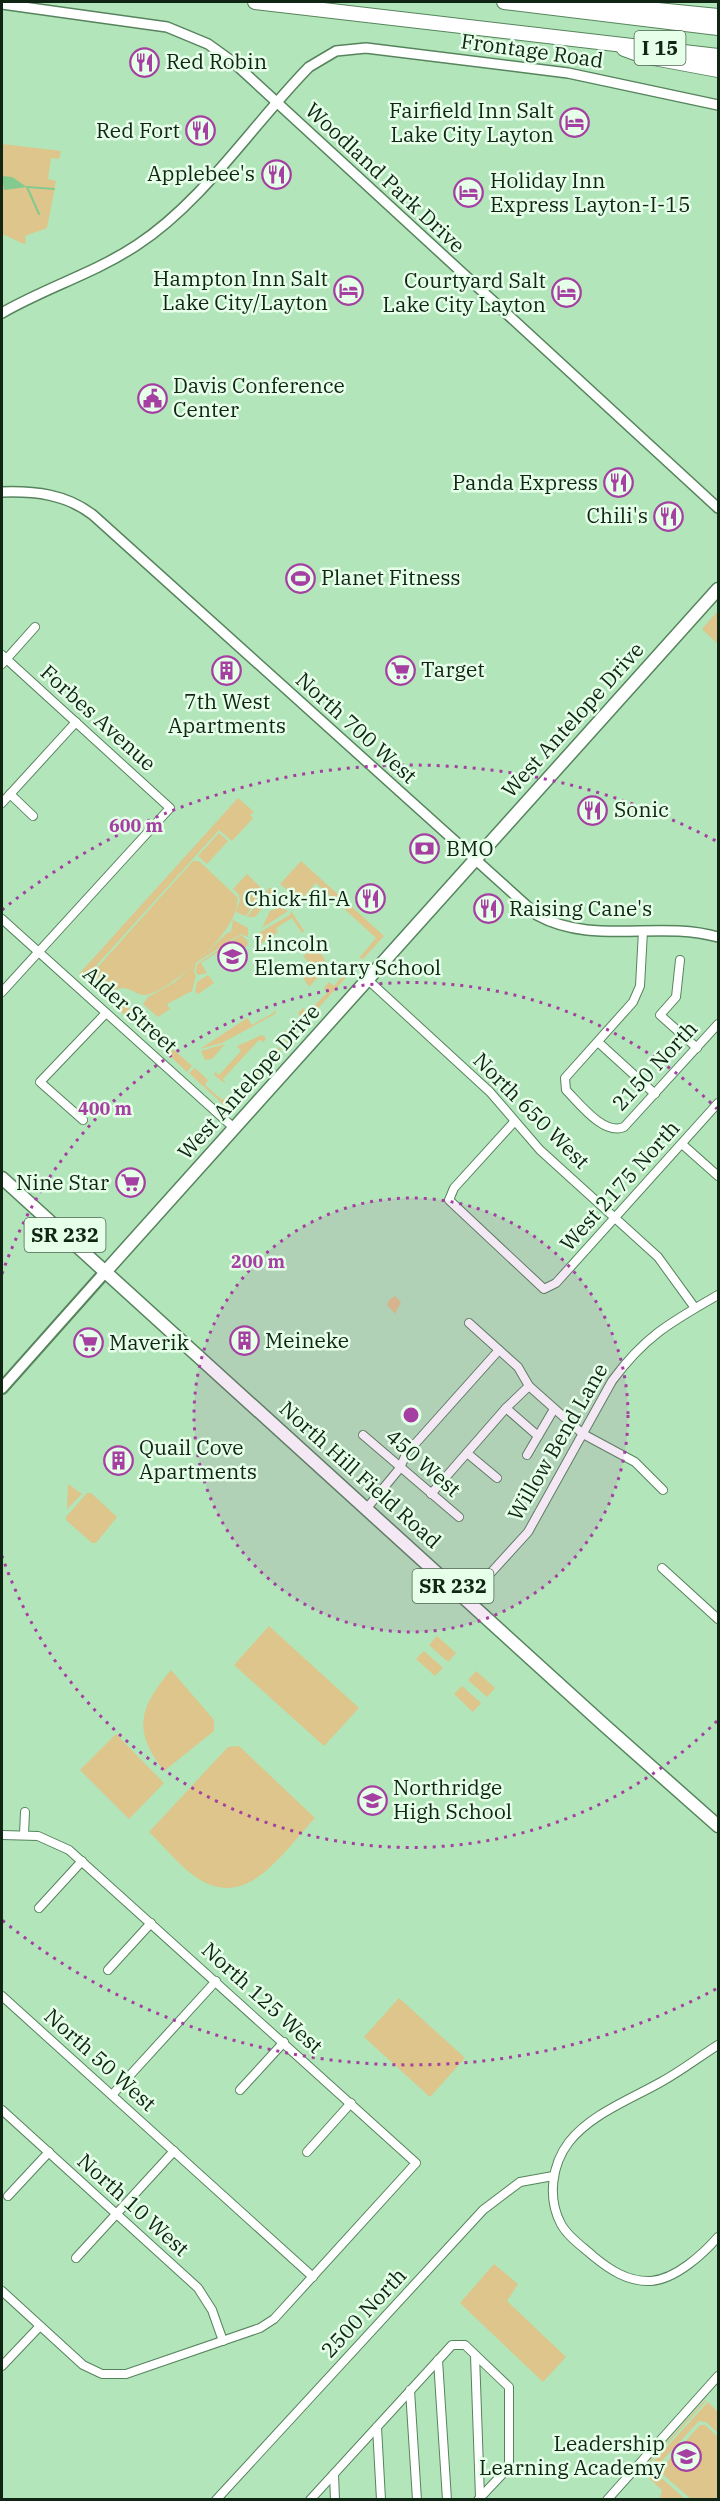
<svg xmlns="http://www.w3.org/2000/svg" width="720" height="2501" viewBox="0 0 720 2501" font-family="'IBM Plex Serif',serif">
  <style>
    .green { fill: #ddc58b }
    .water { fill: #83ca8f }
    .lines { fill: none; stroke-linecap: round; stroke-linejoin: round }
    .stream { stroke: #83ca8f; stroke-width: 2 }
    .minor-casing { stroke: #56845d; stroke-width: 10 }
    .tertiary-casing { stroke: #56845d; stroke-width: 12 }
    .secondary-casing { stroke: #56845d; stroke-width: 14 }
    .primary-casing { stroke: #56845d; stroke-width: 15 }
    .motorway-casing { stroke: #56845d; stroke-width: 16 }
    .minor { stroke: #fff; stroke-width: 8 }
    .tertiary { stroke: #fff; stroke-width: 9 }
    .secondary { stroke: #fff; stroke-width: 10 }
    .primary { stroke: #fff; stroke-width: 12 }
    .motorway { stroke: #fff; stroke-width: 14 }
    .ring { fill: none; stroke: #a53fa2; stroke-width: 3; stroke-dasharray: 3 6 }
    .labels { text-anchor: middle; stroke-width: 5; stroke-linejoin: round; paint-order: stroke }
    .shield { fill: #e6ffe9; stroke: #516655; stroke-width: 1.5 }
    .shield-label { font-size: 20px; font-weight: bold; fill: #112515 }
    .street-label { font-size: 21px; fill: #112515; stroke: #e6ffe9 }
    .poi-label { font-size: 21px; fill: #112515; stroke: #e6ffe9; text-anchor: start }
    .centre { fill: #a53fa2; stroke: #e6ffe9; stroke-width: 3 }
    .ring-label { font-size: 18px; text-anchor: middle; font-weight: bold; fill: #a53fa2; stroke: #e6ffe9; stroke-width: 5; stroke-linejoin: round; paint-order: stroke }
  </style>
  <rect width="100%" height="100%" fill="#b3e5ba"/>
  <!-- green -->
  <g class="green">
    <path d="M 2,144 L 61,151 L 59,159 L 51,158 L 48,179 L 56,181 L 47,228 L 25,236 L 26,243 L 24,244 L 2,234 Z"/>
    <path d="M 718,611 L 718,644 L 702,629 Z"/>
    <path d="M 238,798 L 254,812 L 250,815 L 253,818 L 232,841 L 219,830 L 94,968 L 92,976 L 96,989 L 79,974 Z"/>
    <path d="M 219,833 L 228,841 L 207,864 L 198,856 Z"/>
    <path d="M 193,861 L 199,861 L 237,897 C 243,927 176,986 150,994 C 139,998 134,989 123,988 C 117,988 112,992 105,991 L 95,981 L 96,969 Z"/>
    <path d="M 301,861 L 384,936 L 363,959 L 359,958 L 376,938 L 316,883 L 300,901 L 280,884 Z"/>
    <path d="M 247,874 L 264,891 L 251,905 L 233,889 Z"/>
    <path d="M 270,887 L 278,897 L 267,902 L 255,917 L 247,917 Z"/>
    <path d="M 238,894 L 252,907 L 246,916 L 236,912 L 240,900 Z"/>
    <path d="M 280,907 L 288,911 L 262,928 L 270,911 Z"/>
    <path d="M 291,911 L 304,931 L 302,933 L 292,918 L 276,928 L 278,932 L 255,948 L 260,932 L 290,915 Z"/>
    <path d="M 233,920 L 248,928 L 248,937 L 241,934 L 197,962 L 227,933 L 231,932 Z"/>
    <path d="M 241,935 L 247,940 L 248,945 L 241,950 L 235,941 L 201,963 L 207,973 L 198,975 L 196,972 L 197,964 Z"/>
    <path d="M 314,949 L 319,950 L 328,965 L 320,975 L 303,956 Z"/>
    <path d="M 349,962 L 355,967 L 287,1043 L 281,1034 L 303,1019 L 298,1013 L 303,1008 L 307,1013 L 328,992 L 324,988 L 329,982 L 334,986 L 344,974 L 340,969 Z"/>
    <path d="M 196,963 L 194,972 L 196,976 L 192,991 L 167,1004 L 170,1009 L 158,1017 L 143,1004 L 148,997 L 175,982 Z"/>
    <path d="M 306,967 L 319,976 L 309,987 L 299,971 Z"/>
    <path d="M 208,975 L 214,983 L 198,994 L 195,992 L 197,982 Z"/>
    <path d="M 121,1005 L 125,1005 L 159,1035 L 158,1042 L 119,1010 Z"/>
    <path d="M 276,1009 L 275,1014 L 222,1043 L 200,1049 L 247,1018 L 252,1025 L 273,1013 Z"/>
    <path d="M 262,1035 L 266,1038 L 264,1042 L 259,1040 L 223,1079 L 226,1084 L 214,1075 L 215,1072 L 219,1075 L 241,1051 L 237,1046 Z"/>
    <path d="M 225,1044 L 212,1059 L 205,1060 L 201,1051 Z"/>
    <path d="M 279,1047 L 281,1050 L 228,1109 L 189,1073 L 195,1068 L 208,1080 L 205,1085 L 222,1100 L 226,1097 L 230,1100 Z"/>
    <path d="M 170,1050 L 174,1050 L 192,1066 L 187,1072 L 169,1055 L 167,1053 Z"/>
    <path d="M 395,1296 L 401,1302 L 395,1314 L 387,1305 L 389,1300 Z"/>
    <path d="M 68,1484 L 82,1494 L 67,1509 Z"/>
    <path d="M 87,1493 L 91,1493 L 117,1517 L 96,1543 L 92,1543 L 66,1520 L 66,1517 Z"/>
    <path d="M 269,1626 L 359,1708 L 324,1746 L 234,1665 Z"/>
    <path d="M 437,1636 L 456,1653 L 448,1662 L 429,1645 Z"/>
    <path d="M 424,1651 L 443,1668 L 435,1676 L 416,1659 Z"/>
    <path d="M 171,1670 L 214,1720 L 214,1731 L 164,1771 C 132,1730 139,1708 171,1670 Z"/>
    <path d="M 476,1671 L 495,1688 L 487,1697 L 468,1680 Z"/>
    <path d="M 462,1686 L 481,1703 L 473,1712 L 454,1694 Z"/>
    <path d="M 116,1734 L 164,1783 L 129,1819 L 80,1770 Z"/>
    <path d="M 239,1746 L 315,1818 C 287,1847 251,1907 204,1882 C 183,1871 165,1847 149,1832 L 228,1747 Z"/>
    <path d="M 399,1998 L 465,2058 L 430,2097 L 364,2037 Z"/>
    <path d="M 494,2264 L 518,2284 L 507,2301 L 566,2357 L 543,2382 L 460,2303 Z"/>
    <path d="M 705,2400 L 706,2401 L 636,2478 L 636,2476 Z"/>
    <path d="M 708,2402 L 718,2412 L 718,2433 L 706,2422 L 699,2421 L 658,2465 L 657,2474 L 685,2499 L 660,2499 L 662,2490 L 643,2473 Z"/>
    <path d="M 700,2425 L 705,2425 L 718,2437 L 718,2499 L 691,2499 L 659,2471 Z"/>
  </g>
  <!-- water -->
  <path class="water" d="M 2,176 L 12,177 L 27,187 L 4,190 Z"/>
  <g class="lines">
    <!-- stream -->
    <g class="stream">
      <path d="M 27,187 L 39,214"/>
      <path d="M 28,187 L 54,189"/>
    </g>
    <defs>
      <g id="minor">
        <path d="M 2,655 L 170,808 L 2,992"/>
        <path d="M 2,664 L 35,627"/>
        <path d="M 10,794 L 33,816"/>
        <path d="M 2,803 L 76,722"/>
        <path d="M 2,919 L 234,1128"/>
        <path d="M 643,931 L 640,986 L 633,1002 L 565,1078 L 566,1090 C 579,1103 604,1136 624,1127 L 718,1024"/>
        <path d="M 680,960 L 676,997 L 660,1015 L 697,1048"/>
        <path d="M 367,979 L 490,1092 L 540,1150 L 658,1257 L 695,1308"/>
        <path d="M 598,1042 L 655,1094"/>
        <path d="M 83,1120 L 40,1082 L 106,1013"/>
        <path d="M 514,1122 L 454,1188 L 449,1200 L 544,1289 L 556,1283 L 718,1103"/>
        <path d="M 682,1144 L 718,1176"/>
        <path d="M 469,1323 L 518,1367 L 529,1386 L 583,1434 L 635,1462 L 663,1490"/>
        <path d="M 506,1408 L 538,1436"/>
        <path d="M 363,1435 L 459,1517"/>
        <path d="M 467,1453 L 497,1478"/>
        <path d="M 527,1455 L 554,1409"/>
        <path d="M 431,1494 L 506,1408 L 529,1386"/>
        <path d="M 367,1508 L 400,1468 L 406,1454 L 499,1350"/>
        <path d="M 662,1568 L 718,1619"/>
        <path d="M 467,1599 L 528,1532 L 612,1381 C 645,1336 671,1322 718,1295"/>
        <path d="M 24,1834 L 25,1812"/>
        <path d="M 2,1835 L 38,1836 L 69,1850 L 416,2163 L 274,2319 L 260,2328 L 126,2374 L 102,2374 L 83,2365 L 2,2291"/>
        <path d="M 39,1908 L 82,1861"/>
        <path d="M 108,1970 L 151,1923"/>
        <path d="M 2,1996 L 313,2277"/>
        <path d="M 718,2045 C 699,2057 681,2071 661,2082 C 631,2099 591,2114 569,2142 C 552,2164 547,2198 561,2224 C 568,2237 583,2247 593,2256 C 610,2270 628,2282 651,2281 C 676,2279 703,2254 718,2237"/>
        <path d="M 240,2090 L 284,2042"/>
        <path d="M 112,2095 L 216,1981"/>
        <path d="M 2,2110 L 198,2288 L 212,2310 L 223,2341"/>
        <path d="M 307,2152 L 351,2103"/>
        <path d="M 8,2196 L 49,2152"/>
        <path d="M 76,2258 L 174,2151"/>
        <path d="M 475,2355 L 480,2497"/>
        <path d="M 438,2360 L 447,2500"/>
        <path d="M 2,2366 L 40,2326"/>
        <path d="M 410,2390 L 417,2500"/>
        <path d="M 377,2427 L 381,2500"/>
        <path d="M 334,2474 L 335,2500"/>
        <path d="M 216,2500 L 483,2210 L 520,2182 L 553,2176"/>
        <path d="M 310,2500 L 452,2345 L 465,2345 L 509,2387 L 509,2467 L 478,2500"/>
        <path d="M 607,2500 L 718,2376"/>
      </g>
      <g id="tertiary">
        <path d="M 2,4 L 167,27 L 208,44 L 233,62 L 718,508"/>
        <path d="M 2,313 C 45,288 95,273 137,245 C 204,201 253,124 309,67 L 336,51 L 366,48 L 568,73 L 718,105"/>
        <path d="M 2,492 C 35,491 66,494 93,515 L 537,915 C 593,946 658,920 718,937"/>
      </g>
      <path id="secondary" d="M 2,1388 L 106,1271"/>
      <g id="primary">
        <path d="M 2,1178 L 604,1725 L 718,1826"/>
        <path d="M 106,1271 L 718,589"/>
      </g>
      <g id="motorway">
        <path d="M 255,2 L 718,56"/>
        <path d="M 504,2 L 718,28"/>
        <path d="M 577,2 L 718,16"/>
        <path d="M 624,49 L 643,56 L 718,70"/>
      </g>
    </defs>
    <!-- minor casing -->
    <use href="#minor" class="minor-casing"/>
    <!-- tertiary casing -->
    <use href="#tertiary" class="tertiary-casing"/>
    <!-- secondary casing -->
    <use href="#secondary" class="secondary-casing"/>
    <!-- primary casing -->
    <use href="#primary" class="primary-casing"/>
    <!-- motorway casing -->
    <use href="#motorway" class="motorway-casing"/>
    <!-- minor -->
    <use href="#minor" class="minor"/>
    <!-- tertiary -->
    <use href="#tertiary" class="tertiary"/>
    <!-- secondary -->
    <use href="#secondary" class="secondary"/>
    <!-- primary -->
    <use href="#primary" class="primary"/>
    <!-- motorway -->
    <use href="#motorway" class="motorway"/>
  </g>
  <!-- distance rings -->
  <circle cx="411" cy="1415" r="217" fill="#a53fa2" fill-opacity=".12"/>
  <g class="ring">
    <circle cx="411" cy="1415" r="217"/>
    <path d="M717 1721A433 433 0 0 1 2 1556M2 1274A433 433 0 0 1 717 1109"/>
    <path d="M716 1989A650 650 0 0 1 2 1920M2 910A650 650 0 0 1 716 841"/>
  </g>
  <!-- icons -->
  <defs>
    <symbol id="restaurant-ring" viewBox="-11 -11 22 22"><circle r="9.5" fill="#e6ffe9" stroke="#a53fa2" stroke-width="1.5"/><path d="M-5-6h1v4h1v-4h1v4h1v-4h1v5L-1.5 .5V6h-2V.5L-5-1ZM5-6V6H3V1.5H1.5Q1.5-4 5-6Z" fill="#a53fa2"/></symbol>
    <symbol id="hotel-ring" viewBox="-11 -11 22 22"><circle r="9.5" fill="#e6ffe9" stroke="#a53fa2" stroke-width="1.5"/><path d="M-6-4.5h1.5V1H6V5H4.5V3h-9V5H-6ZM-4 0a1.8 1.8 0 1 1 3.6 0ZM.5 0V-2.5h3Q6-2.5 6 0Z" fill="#a53fa2"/></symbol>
    <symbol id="civic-ring" viewBox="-11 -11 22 22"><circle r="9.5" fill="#e6ffe9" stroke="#a53fa2" stroke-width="1.5"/><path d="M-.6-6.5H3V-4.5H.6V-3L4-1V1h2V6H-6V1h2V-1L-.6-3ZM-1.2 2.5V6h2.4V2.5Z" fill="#a53fa2"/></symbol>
    <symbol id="stadium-ring" viewBox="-11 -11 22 22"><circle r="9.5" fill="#e6ffe9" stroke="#a53fa2" stroke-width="1.5"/><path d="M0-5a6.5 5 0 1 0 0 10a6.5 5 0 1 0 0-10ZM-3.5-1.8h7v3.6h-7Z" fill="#a53fa2"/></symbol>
    <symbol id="supermarket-ring" viewBox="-11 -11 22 22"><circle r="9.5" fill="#e6ffe9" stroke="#a53fa2" stroke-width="1.5"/><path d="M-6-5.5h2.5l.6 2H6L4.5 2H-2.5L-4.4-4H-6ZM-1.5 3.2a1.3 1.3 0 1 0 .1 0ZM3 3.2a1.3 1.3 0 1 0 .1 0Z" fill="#a53fa2"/></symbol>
    <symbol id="building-ring" viewBox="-11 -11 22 22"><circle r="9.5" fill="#e6ffe9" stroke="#a53fa2" stroke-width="1.5"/><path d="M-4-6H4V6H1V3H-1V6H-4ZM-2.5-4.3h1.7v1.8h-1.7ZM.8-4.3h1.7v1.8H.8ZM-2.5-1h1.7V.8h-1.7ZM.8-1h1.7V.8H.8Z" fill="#a53fa2"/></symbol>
    <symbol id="bank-ring" viewBox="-11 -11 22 22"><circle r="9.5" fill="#e6ffe9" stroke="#a53fa2" stroke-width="1.5"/><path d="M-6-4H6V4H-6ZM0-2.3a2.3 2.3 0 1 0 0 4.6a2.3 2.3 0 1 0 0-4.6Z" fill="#a53fa2"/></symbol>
    <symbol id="school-ring" viewBox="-11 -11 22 22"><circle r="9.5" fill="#e6ffe9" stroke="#a53fa2" stroke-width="1.5"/><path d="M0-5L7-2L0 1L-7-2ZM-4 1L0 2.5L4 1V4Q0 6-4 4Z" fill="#a53fa2"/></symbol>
  </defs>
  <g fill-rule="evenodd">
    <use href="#restaurant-ring" x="128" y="46" width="33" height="33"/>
    <use href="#hotel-ring" x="558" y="106" width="33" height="33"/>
    <use href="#restaurant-ring" x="184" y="114" width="33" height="33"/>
    <use href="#restaurant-ring" x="260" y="158" width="33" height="33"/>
    <use href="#hotel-ring" x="452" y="176" width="33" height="33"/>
    <use href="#hotel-ring" x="332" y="274" width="33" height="33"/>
    <use href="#hotel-ring" x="550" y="276" width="33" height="33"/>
    <use href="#civic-ring" x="136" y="382" width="33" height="33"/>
    <use href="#restaurant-ring" x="602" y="466" width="33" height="33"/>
    <use href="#restaurant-ring" x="652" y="500" width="33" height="33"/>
    <use href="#stadium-ring" x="284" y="562" width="33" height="33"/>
    <use href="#supermarket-ring" x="384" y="654" width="33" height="33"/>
    <use href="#building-ring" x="210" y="654" width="33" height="33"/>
    <use href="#restaurant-ring" x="576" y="794" width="33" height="33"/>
    <use href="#bank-ring" x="408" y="832" width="33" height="33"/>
    <use href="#restaurant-ring" x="354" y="882" width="33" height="33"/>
    <use href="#restaurant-ring" x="472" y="892" width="33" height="33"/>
    <use href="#school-ring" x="216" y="940" width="33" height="33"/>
    <use href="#supermarket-ring" x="114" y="1166" width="33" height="33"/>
    <use href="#building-ring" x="228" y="1324" width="33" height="33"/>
    <use href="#supermarket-ring" x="72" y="1326" width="33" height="33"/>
    <use href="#building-ring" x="102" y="1444" width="33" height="33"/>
    <use href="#school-ring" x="356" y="1784" width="33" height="33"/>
    <use href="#school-ring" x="670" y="2440" width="33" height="33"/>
  </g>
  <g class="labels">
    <!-- shield labels -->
    <g class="shield">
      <rect x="634.5" y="31" width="51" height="34" rx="4.5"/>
      <rect x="24.5" y="1218" width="81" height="34" rx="4.5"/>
      <rect x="412.5" y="1569" width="81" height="34" rx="4.5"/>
    </g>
    <g class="shield-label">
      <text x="660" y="55">I 15</text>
      <text x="65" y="1242">SR 232</text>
      <text x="453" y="1593">SR 232</text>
    </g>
    <!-- street labels -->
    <g class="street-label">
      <text transform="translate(532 51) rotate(8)" y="7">Frontage Road</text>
      <text transform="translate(385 178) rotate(43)" y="7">Woodland Park Drive</text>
      <text transform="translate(98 718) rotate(42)" y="7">Forbes Avenue</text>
      <text transform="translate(573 720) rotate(-48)" y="7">West Antelope Drive</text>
      <text transform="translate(356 728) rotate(42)" y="7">North 700 West</text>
      <text transform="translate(130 1010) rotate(42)" y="7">Alder Street</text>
      <text transform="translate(655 1066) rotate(-47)" y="7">2150 North</text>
      <text transform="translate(249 1082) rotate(-48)" y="7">West Antelope Drive</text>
      <text transform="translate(531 1111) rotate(45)" y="7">North 650 West</text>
      <text transform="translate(620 1186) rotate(-48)" y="7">West 2175 North</text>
      <text transform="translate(558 1442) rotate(-60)" y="7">Willow Bend Lane</text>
      <text transform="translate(423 1463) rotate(41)" y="7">450 West</text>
      <text transform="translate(360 1475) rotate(42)" y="7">North Hill Field Road</text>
      <text transform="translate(262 1998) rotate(42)" y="7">North 125 West</text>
      <text transform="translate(100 2060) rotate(42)" y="7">North 50 West</text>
      <text transform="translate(133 2205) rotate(42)" y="7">North 10 West</text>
      <text transform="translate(364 2313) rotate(-47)" y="7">2500 North</text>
    </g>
    <!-- poi labels -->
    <g class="poi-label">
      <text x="166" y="69">Red Robin</text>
      <text x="554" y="118" text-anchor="end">Fairfield Inn Salt<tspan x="554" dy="24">Lake City Layton</tspan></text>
      <text x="180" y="138" text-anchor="end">Red Fort</text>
      <text x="255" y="181" text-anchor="end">Applebee's</text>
      <text x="490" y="188">Holiday Inn<tspan x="490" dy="24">Express Layton-I-15</tspan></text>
      <text x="328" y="286" text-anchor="end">Hampton Inn Salt<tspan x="328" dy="24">Lake City/Layton</tspan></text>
      <text x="546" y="288" text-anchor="end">Courtyard Salt<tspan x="546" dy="24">Lake City Layton</tspan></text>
      <text x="173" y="393">Davis Conference<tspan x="173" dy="24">Center</tspan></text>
      <text x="598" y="490" text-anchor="end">Panda Express</text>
      <text x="648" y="523" text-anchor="end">Chili's</text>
      <text x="321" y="585">Planet Fitness</text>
      <text x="421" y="677">Target</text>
      <text x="227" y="709" text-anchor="middle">7th West<tspan x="227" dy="24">Apartments</tspan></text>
      <text x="614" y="817">Sonic</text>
      <text x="446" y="856">BMO</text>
      <text x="350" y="906" text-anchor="end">Chick-fil-A</text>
      <text x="509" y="916">Raising Cane's</text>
      <text x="254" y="951">Lincoln<tspan x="254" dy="24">Elementary School</tspan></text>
      <text x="109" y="1190" text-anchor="end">Nine Star</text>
      <text x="265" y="1348">Meineke</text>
      <text x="109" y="1350">Maverik</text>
      <text x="139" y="1455">Quail Cove<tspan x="139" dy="24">Apartments</tspan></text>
      <text x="393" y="1795">Northridge<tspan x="393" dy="24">High School</tspan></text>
      <text x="665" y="2451" text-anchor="end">Leadership<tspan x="665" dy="24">Learning Academy</tspan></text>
    </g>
  </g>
  <circle cx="411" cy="1415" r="9" class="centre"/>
  <g class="ring-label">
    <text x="136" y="832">600 m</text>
    <text x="105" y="1115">400 m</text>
    <text x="258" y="1268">200 m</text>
  </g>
  <!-- border -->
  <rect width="720" height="2501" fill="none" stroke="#112515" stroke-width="6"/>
</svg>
